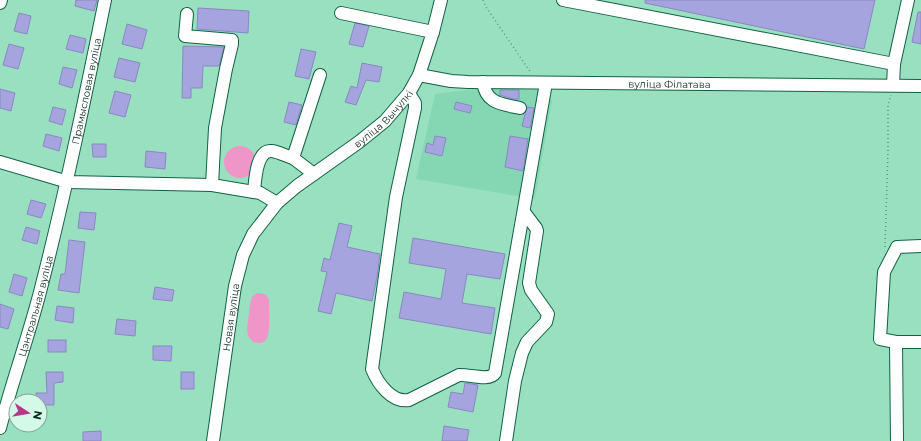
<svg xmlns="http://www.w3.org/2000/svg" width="921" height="441" viewBox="0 0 921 441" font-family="Montserrat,sans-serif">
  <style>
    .built { fill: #85d7b4 }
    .green { fill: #ef96c9 }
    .building { fill: #a5a4df; stroke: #8a88c2 }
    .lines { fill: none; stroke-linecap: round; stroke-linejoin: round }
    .minor-casing { stroke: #126147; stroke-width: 14 }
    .path { stroke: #5a9079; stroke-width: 1.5; stroke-dasharray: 1 3; stroke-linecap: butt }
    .minor { stroke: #fff; stroke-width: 12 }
    .labels { text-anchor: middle; stroke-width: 4; stroke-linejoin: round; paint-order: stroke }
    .street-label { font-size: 10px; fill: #09281d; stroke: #d5f9e8 }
  </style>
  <rect width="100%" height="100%" fill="#98e0c0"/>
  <!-- built -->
  <path class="built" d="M 483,88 L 545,90 L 552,101 L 535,199 L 416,179 L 435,94 Z"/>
  <!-- green -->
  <g class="green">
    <circle cx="240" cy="162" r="16"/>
    <path d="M 257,293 C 264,293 267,294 269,300 C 269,309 271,336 265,341 C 261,344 257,343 253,342 L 248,336 L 247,329 L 250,304 L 252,297 Z"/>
  </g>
  <!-- building -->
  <g class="building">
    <path d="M 76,0 L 97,0 L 94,11 L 75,6 Z"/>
    <path d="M 645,0 L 875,0 L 864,49 L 645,3 Z"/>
    <path d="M 198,8 L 249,11 L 248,33 L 197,29 Z"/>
    <path d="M 918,12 L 921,12 L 921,44 L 912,42 Z"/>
    <path d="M 19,13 L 31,16 L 27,34 L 14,31 Z"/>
    <path d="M 355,23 L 369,26 L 363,47 L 349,44 Z"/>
    <path d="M 127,24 L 147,30 L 142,49 L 122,44 Z"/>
    <path d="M 70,35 L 86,39 L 83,53 L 66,49 Z"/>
    <path d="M 9,44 L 24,48 L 18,69 L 3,65 Z"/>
    <path d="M 183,46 L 224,47 L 219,66 L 203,66 L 202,88 L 191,88 L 191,98 L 182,98 Z"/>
    <path d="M 301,49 L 316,52 L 309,79 L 295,76 Z"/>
    <path d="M 119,58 L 140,63 L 135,82 L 114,77 Z"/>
    <path d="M 362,63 L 382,67 L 379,82 L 366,80 L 356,105 L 345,102 L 351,86 L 357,88 Z"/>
    <path d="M 63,67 L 77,70 L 72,88 L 59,84 Z"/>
    <path d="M 0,89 L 15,93 L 11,111 L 0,108 Z"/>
    <path d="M 500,90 L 519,90 L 519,99 L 513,99 L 500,95 Z"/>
    <path d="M 115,91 L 131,95 L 125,117 L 109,113 Z"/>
    <path d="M 289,102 L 302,105 L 296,125 L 284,122 Z"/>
    <path d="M 456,102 L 472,106 L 470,113 L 454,109 Z"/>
    <path d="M 53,107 L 66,110 L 62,125 L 49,121 Z"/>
    <path d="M 527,107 L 534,108 L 530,128 L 522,126 Z"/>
    <path d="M 46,134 L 62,138 L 59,151 L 43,146 Z"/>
    <path d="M 435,136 L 446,138 L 442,156 L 425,152 L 427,143 L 433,145 Z"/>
    <path d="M 510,136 L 528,139 L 523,171 L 505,167 Z"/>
    <path d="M 92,144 L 106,144 L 106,157 L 93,157 Z"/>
    <path d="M 146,151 L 166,153 L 165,169 L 145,167 Z"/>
    <path d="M 31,200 L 46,204 L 41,218 L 27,214 Z"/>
    <path d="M 80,212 L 96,213 L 94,230 L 78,228 Z"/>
    <path d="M 339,223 L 352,226 L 347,247 L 380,254 L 377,277 L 372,301 L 336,293 L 331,314 L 318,311 L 327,272 L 321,271 L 324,258 L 330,260 Z"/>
    <path d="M 26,227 L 40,231 L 37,244 L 22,240 Z"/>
    <path d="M 413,238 L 505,254 L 500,279 L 467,274 L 462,303 L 495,308 L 491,334 L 399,318 L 404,292 L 441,299 L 446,269 L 409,263 Z"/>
    <path d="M 69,240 L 85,242 L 79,293 L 58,290 L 61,274 L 65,274 Z"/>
    <path d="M 14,274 L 27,278 L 22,296 L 9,292 Z"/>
    <path d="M 155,287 L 174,290 L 172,301 L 153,299 Z"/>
    <path d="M 0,304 L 14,309 L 8,329 L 0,327 Z"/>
    <path d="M 57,306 L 74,308 L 73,323 L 55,320 Z"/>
    <path d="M 117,319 L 136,321 L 135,336 L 115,334 Z"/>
    <rect x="48" y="340" width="18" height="12"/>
    <path d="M 153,346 L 172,346 L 171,361 L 153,360 Z"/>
    <path d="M 46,372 L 63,372 L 63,382 L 54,383 L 54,405 L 40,405 L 40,401 L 36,401 L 36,393 L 47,393 Z"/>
    <rect x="181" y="372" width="13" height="17"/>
    <path d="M 465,383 L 478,385 L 473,412 L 448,407 L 451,392 L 463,394 Z"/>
    <path d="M 444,426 L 469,430 L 467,441 L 442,441 Z"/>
    <path d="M 101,431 L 101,441 L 83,441 L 83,432 Z"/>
  </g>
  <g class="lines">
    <defs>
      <g id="minor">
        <path d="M 563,0 L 894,64"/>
        <path d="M 0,3 L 1,0"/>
        <path d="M 341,13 L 433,32"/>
        <path d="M 187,14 L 185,36 L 232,40 L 232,44 L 226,69 L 215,128 L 212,185"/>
        <path id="s1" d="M 419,75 L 451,81 L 468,82 L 921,86"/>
        <path d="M 483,82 C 486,104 502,104 520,108"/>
        <path d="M 893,85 L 894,64 L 908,0"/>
        <path d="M 409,93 L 415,103 L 415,108 L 396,197 L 372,369 C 378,384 392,403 409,400 L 459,375 C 469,374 489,382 495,373 L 546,83"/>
        <path d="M 0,162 L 68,182 L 212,185 L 260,193 L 277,203"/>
        <path d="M 314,174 L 293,158 L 320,75"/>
        <path d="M 254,192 C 255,182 256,149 272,151 C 279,152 286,156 293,158"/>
        <path d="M 921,246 L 897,247 L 884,272 L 880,339 L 896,342 L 921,342"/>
        <path d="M 896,342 L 897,441"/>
        <path id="s2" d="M 0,428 C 12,382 28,338 40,292 C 65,195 85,98 105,0"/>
        <path id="s3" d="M 213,441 L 235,286 L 243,255 L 253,234 L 277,203 L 297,186 L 359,142 L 385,121 L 409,93 L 419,75 L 433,32 L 441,0"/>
        <path d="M 506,441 L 515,381 L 522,353 L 527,342 L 546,322 L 548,314 L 531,290 L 529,283 L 537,231 L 536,228 L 524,212"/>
      </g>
    </defs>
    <!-- minor casing -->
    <use href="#minor" class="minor-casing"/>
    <!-- path -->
    <g class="path">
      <path d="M 483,0 L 486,7 L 531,73"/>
      <path d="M 885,247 L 888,151 L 888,106 L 891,95"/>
    </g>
    <!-- minor -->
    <use href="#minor" class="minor"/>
  </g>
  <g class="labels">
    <!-- street labels -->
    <g class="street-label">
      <text dy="4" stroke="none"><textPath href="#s1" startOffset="251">вуліца Філатава</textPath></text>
      <text dy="4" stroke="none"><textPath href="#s2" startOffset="348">Прамысловая вуліца</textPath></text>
      <text dy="4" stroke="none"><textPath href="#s3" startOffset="387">вуліца Вычулкі</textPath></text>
      <text dy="4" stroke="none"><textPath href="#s2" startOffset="127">Цэнтральная вуліца</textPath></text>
      <text dy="4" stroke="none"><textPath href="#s3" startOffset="125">Новая вуліца</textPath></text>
    </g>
  </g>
  <!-- north arrow -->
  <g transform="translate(28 413) rotate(102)"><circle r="19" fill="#d5f9e8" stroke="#83a597"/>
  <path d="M0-3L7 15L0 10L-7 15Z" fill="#b53888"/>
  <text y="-6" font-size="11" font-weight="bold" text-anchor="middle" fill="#09281d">N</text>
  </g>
</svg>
